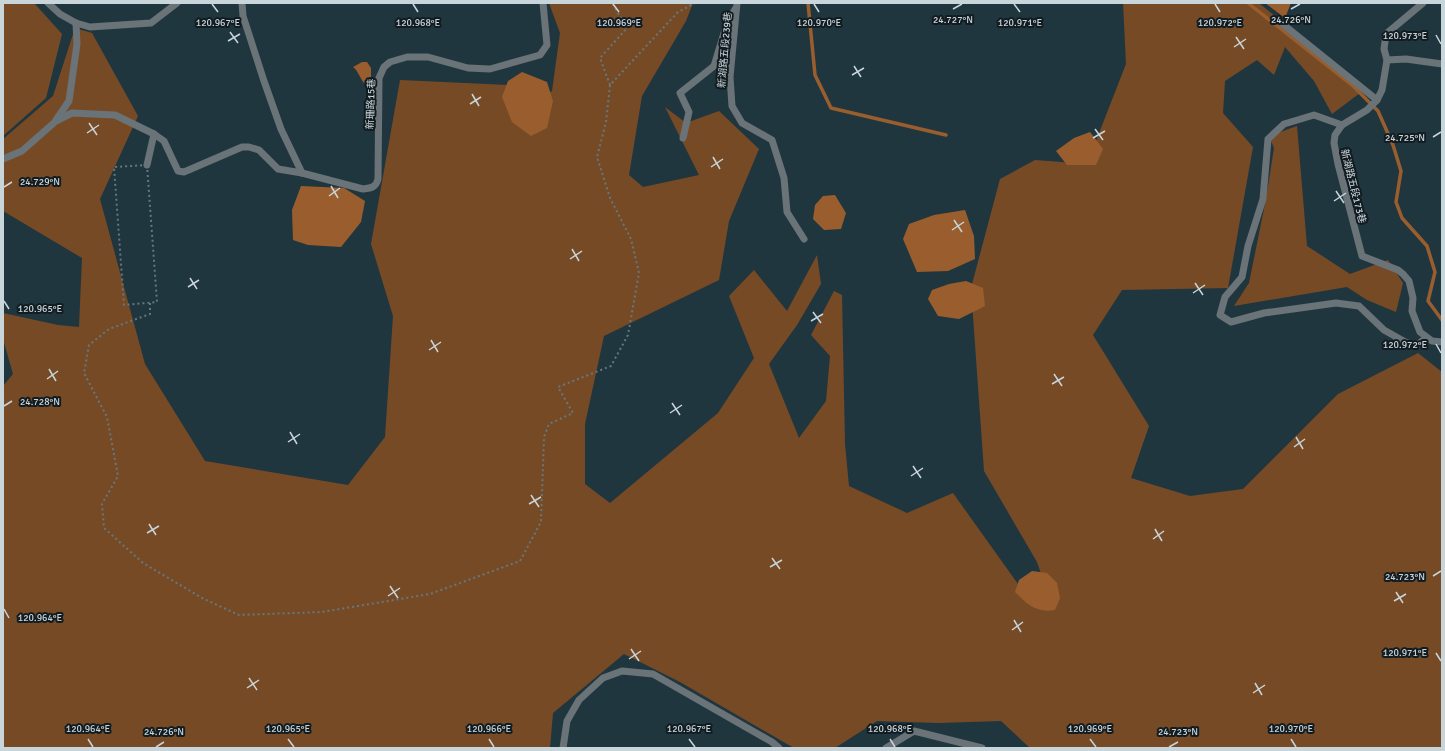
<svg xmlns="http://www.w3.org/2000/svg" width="1445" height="751" viewBox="0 0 1445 751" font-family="Signika,'Noto Sans TC',sans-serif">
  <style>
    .green { fill: #774a26 }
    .water { fill: #9a5e2e }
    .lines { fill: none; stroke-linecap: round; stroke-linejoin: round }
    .stream { stroke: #9a5e2e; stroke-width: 3.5 }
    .path { stroke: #65787f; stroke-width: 2; stroke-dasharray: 2 3; stroke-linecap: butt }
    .service { stroke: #697378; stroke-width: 7 }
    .ticks { fill: none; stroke: #c8d5db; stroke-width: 1.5 }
    .labels { text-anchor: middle; stroke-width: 4; stroke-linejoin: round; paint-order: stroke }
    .street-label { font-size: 10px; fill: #c8d5db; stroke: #121c20 }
    .ticks-label { font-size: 10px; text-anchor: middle; fill: #c8d5db; stroke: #121c20; stroke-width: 4; stroke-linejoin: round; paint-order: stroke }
  </style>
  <rect width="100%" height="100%" fill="#20363f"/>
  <!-- green -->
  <g class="green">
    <path d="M 3,3 L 34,3 L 62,34 L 46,98 L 3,136 Z"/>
    <path d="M 549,3 L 693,3 L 686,21 L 642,96 L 629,175 L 643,187 L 699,175 L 665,107 L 686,123 L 719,111 L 759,149 L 729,221 L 719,280 L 604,336 L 585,424 L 585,484 L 610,503 L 718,413 L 754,358 L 729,296 L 754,270 L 787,311 L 817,255 L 821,284 L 797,325 L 769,364 L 799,438 L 826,401 L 830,356 L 811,335 L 834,291 L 842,295 L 845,444 L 849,486 L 907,513 L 953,493 L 1028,598 L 1049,597 L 1037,562 L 984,471 L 971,288 L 1000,179 L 1035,160 L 1087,164 L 1126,64 L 1123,3 L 1259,3 L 1364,90 L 1332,114 L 1314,81 L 1285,47 L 1274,75 L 1257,60 L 1225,81 L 1223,113 L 1253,147 L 1228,288 L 1122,290 L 1093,335 L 1149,426 L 1131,478 L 1190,496 L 1243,489 L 1338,394 L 1418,353 L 1442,372 L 1442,748 L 1030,748 L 1001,721 L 938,723 L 877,721 L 835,748 L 794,748 L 680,682 L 624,654 L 553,713 L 550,748 L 3,748 L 3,386 L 13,374 L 3,339 L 3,313 L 58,325 L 79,327 L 82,258 L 3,211 L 3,139 L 53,96 L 75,28 L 92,33 L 138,116 L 100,199 L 145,364 L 205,461 L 348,485 L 385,437 L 393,316 L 371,244 L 400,80 L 508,85 L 527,109 L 552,91 L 560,33 Z"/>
    <path d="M 1297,126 L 1307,246 L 1350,274 L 1388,260 L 1403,283 L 1396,312 L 1367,300 L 1347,287 L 1234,306 L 1249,283 L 1266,199 L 1274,148 L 1269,136 Z"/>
  </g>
  <!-- water -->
  <g class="water">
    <path d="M 1265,3 L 1291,3 L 1285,18 Z"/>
    <path d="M 362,62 L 367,62 L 371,68 L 371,78 L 365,84 C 360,79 358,70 353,67 Z"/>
    <path d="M 522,72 L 547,82 L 553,101 L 547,128 L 531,136 L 512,122 L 502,97 L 508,81 Z"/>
    <path d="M 1090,132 L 1103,149 L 1096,165 L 1067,165 L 1056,151 L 1074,138 Z"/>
    <path d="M 301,186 L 344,188 L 365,201 L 361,222 L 341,247 L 308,245 L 293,240 L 292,210 Z"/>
    <path d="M 835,195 L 846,213 L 841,229 L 824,230 L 813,219 L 815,205 L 823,196 Z"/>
    <path d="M 965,210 L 974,236 L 975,259 L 948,271 L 917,272 L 903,239 L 909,224 L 934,215 Z"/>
    <path d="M 966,281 L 983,288 L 985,306 L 959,319 L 938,316 L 928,299 L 932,290 L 949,284 Z"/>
    <path d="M 1032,571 L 1047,573 L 1057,583 L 1060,598 L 1055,610 C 1036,613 1028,605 1015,592 L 1019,580 Z"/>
  </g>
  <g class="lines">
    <!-- stream -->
    <g class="stream">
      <path d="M 808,3 L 815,75 L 831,108 L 946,135"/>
      <path d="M 1248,3 L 1353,86 L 1378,111 L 1393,145 L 1401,171 L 1396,202 L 1402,218 L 1427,246 L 1435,272 L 1428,301 L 1442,320"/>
    </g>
    <!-- path -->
    <g class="path">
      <path d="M 610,85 L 600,58 L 627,28 L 612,3"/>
      <path d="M 147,165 L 157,302 L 124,305 L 114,167 Z"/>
      <path d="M 150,303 L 150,314 L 109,329 L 89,345 L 84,373 L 107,417 L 118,476 L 102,504 L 104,528 L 143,563 L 202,598 L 239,615 L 322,612 L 430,594 L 520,561 L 541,522 L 544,437 L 549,424 L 573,413 L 558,387 L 611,366 L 628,335 L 639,273 L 631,239 L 610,198 L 597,157 L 606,122 L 610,85 L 678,12 L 695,3"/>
    </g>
    <!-- service -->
    <g class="service">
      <path d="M 48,3 L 60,14 L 76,23 L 90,27 L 151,23 L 177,3"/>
      <path d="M 242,3 L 243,16 L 264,81 L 281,129 L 302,173"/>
      <path d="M 737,3 L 730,77 L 732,106 L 742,123 L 772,140 L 784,178 L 787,212 L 804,239"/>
      <path d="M 1423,3 L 1386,34 L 1384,49 L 1387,60 L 1382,90 L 1377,100 L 1367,110 L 1342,125 L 1335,135 L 1334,143 L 1338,164 L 1362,256 L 1398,270 L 1403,274 L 1409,281 L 1413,298 L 1412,311 L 1420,332 L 1432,341 L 1442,342"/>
      <path d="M 1280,22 L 1377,100"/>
      <path d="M 1387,60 L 1406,59 L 1442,64"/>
      <path d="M 56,120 L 69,101 L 77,44 L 76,23"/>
      <path d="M 1342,125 L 1314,115 L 1284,124 L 1268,139 L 1263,199 L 1248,246 L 1242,277 L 1225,297 L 1220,315 L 1231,322 L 1264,313 L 1336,303 L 1359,306 L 1384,330 L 1407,343 L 1417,345 L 1426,338"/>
      <path d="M 154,134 L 164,141 L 178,171 L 184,172 L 242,147 L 249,147 L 259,150 L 278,169 L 302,173 L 363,189 C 372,188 376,187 378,179 L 379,78 L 384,67 L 390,62 L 407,57 L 428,57 L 468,68 L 490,69 L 540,55 L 547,45 L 543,3"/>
      <path d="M 683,138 L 689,112 L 680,93 L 714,66 L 728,20 L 736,8"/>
      <path d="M 3,159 L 22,151 L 56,121 L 72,113 L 115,115 L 154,134 L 147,165"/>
      <path d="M 563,748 L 567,721 L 579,700 L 603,678 L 622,671 L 653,674 L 772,742 L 779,748"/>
      <path d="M 886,748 L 914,731 L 982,748"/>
    </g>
  </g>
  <!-- ticks -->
  <path class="ticks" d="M 212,4 L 218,12M 413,4 L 418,12M 613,4 L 619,12M 814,4 L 819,12M 1014,4 L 1020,12M 1215,4 L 1220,12M 953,9 L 962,4M 1291,9 L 1300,4M 230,32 L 238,43M 1436,35 L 1441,44M 1236,37 L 1244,49M 228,41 L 240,34M 1234,47 L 1246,39M 854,66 L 861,77M 852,75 L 864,68M 472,94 L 479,106M 470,104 L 481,97M 89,123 L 97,135M 1095,129 L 1103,140M 87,133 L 99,125M 1433,137 L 1441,132M 1093,138 L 1105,131M 713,157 L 720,169M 711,167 L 723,159M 331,186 L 338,198M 4,187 L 12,182M 1336,191 L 1344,203M 329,196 L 340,188M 1334,201 L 1346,193M 954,220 L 962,232M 952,230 L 964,222M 572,249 L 579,261M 570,259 L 582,251M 190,278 L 197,289M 1195,283 L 1203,295M 188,287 L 199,280M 1193,293 L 1205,285M 4,301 L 9,309M 813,312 L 821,323M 811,321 L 823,314M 431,340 L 438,352M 1436,344 L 1441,353M 429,350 L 441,342M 49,369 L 56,381M 1054,374 L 1062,386M 47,379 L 58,371M 1052,384 L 1064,377M 672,403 L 680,415M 4,406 L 12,401M 670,413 L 682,405M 290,432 L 297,444M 1296,437 L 1303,449M 288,442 L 300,434M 1294,447 L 1305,439M 913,466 L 921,478M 911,476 L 923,468M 531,495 L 539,507M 529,504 L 541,497M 149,524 L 156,535M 1155,529 L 1162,541M 147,533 L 159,526M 1153,539 L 1164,531M 772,558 L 780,569M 770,567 L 782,560M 1433,576 L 1441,571M 390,586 L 398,598M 1396,592 L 1403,603M 388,596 L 400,588M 1394,601 L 1406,594M 4,609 L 9,618M 1014,620 L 1021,632M 1012,630 L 1023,622M 631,649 L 639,661M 1436,653 L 1441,661M 629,659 L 641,651M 249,678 L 257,690M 1255,683 L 1262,695M 247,688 L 259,680M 1253,693 L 1265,685M 88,739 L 93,747M 288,739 L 294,747M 489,739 L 494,747M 689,739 L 695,747M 890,739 L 895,747M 1090,739 L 1096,747M 1291,739 L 1296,747M 156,747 L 164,742M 1169,747 L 1178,742"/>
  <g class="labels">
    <!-- street labels -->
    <g class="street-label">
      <text transform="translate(724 50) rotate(-85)" y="4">新湖路五段239巷</text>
      <text transform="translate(370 104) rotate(-88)" y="4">新珊路15巷</text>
      <text transform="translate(1354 186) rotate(76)" y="4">新湖路五段173巷</text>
    </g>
  </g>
  <g class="ticks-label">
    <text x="953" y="23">24.727°N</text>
    <text x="1291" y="23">24.726°N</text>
    <text x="218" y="26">120.967°E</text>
    <text x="418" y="26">120.968°E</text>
    <text x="619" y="26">120.969°E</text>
    <text x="819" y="26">120.970°E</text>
    <text x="1020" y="26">120.971°E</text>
    <text x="1220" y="26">120.972°E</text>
    <text x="1405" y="39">120.973°E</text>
    <text x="1405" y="141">24.725°N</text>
    <text x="40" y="185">24.729°N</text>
    <text x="40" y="312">120.965°E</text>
    <text x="1405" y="348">120.972°E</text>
    <text x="40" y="405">24.728°N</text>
    <text x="1405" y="580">24.723°N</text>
    <text x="40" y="621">120.964°E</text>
    <text x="1405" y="656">120.971°E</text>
    <text x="88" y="732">120.964°E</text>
    <text x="288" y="732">120.965°E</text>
    <text x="489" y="732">120.966°E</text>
    <text x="689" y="732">120.967°E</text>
    <text x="890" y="732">120.968°E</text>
    <text x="1090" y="732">120.969°E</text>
    <text x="1291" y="732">120.970°E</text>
    <text x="164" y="735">24.726°N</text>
    <text x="1178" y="735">24.723°N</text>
  </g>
  <!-- border -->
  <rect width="1445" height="751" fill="none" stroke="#c8d5db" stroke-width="8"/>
</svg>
